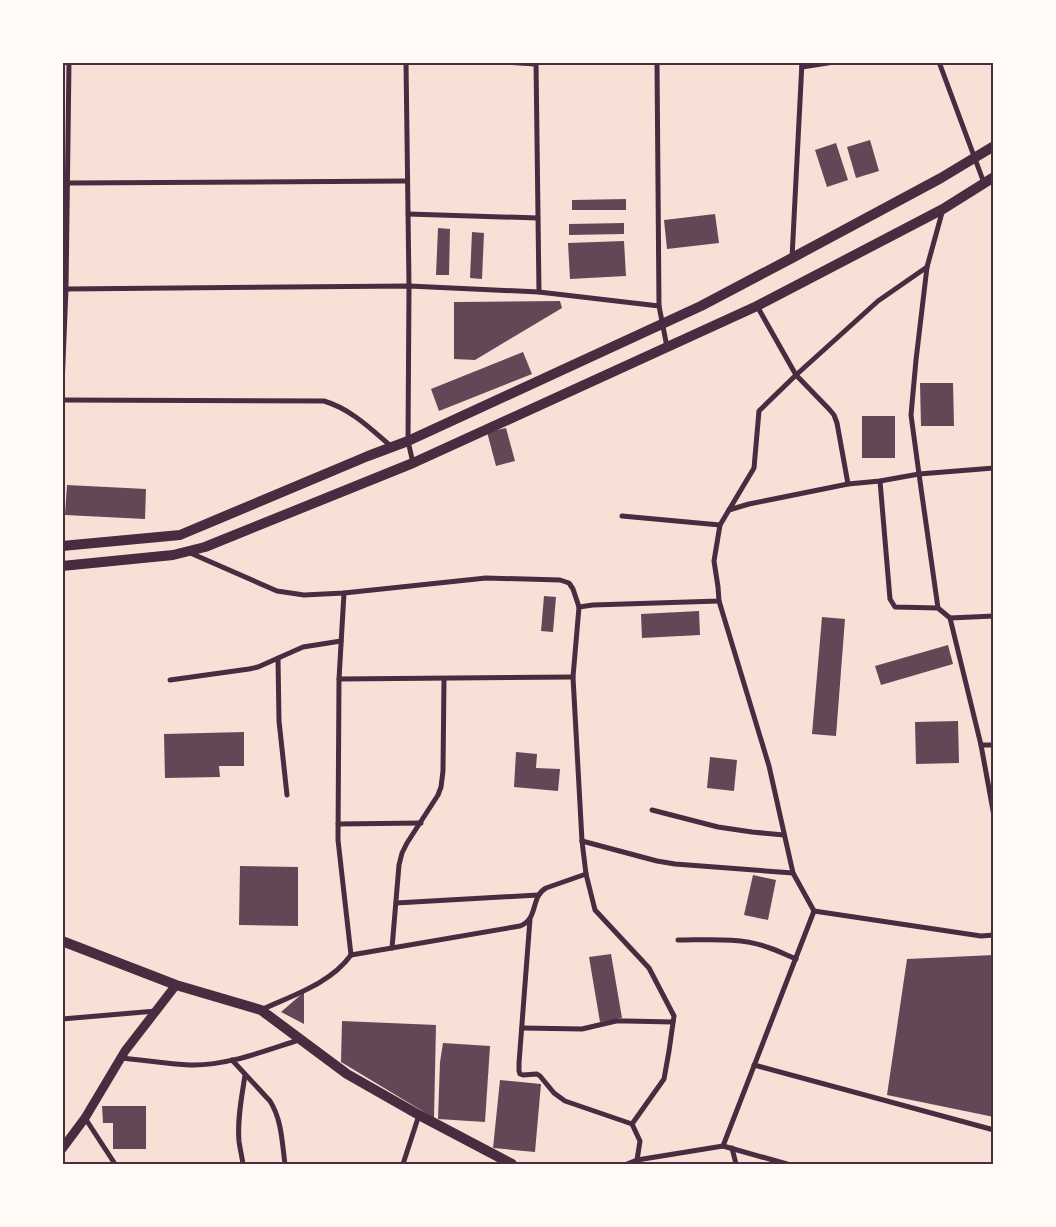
<svg xmlns="http://www.w3.org/2000/svg" width="1056" height="1227" viewBox="0 0 1056 1227" font-family="'Source Sans 3',sans-serif">
  <style>
    .building { fill: #644757 }
    .lines { fill: none; stroke-linecap: round; stroke-linejoin: round }
    .minor { stroke: #4a2c40; stroke-width: 5 }
    .tertiary { stroke: #4a2c40; stroke-width: 9 }
    .secondary { stroke: #4a2c40; stroke-width: 10 }
    .neatline { fill: none; stroke: #4a2c40; stroke-width: 2 }
  </style>
  <rect width="100%" height="100%" fill="#f7e1d7"/>
  <!-- building -->
  <g class="building">
    <path d="M 662,62 L 712,62 L 712,64 L 662,65 Z"/>
    <path d="M 870,140 L 879,171 L 856,178 L 847,147 Z"/>
    <path d="M 836,143 L 848,180 L 827,187 L 815,150 Z"/>
    <path d="M 626,199 L 626,210 L 572,210 L 572,200 Z"/>
    <path d="M 715,214 L 719,243 L 667,249 L 664,220 Z"/>
    <path d="M 624,223 L 624,234 L 569,235 L 569,224 Z"/>
    <path d="M 438,228 L 450,229 L 449,275 L 436,275 Z"/>
    <path d="M 472,232 L 484,233 L 482,279 L 470,278 Z"/>
    <path d="M 624,241 L 626,276 L 570,279 L 568,243 Z"/>
    <path d="M 560,301 L 562,308 L 475,360 L 454,359 L 454,302 Z"/>
    <path d="M 523,352 L 532,374 L 439,411 L 431,389 Z"/>
    <path d="M 920,383 L 953,383 L 954,426 L 921,426 Z"/>
    <rect x="862" y="416" width="33" height="42"/>
    <path d="M 506,428 L 515,461 L 496,466 L 487,432 Z"/>
    <path d="M 67,485 L 146,489 L 145,519 L 65,515 Z"/>
    <path d="M 544,596 L 556,597 L 553,632 L 541,631 Z"/>
    <path d="M 699,611 L 700,635 L 642,638 L 641,614 Z"/>
    <path d="M 822,617 L 845,619 L 836,736 L 812,734 Z"/>
    <path d="M 948,645 L 953,664 L 881,685 L 875,666 Z"/>
    <path d="M 958,721 L 959,763 L 916,764 L 915,722 Z"/>
    <path d="M 244,732 L 244,766 L 219,766 L 220,777 L 165,778 L 164,734 Z"/>
    <path d="M 516,752 L 537,754 L 536,768 L 560,769 L 558,791 L 514,787 Z"/>
    <path d="M 710,757 L 737,760 L 734,791 L 707,788 Z"/>
    <path d="M 240,866 L 298,867 L 298,926 L 239,925 Z"/>
    <path d="M 753,875 L 776,880 L 768,920 L 744,915 Z"/>
    <path d="M 611,954 L 622,1018 L 600,1022 L 589,957 Z"/>
    <path d="M 994,955 L 994,1117 L 887,1095 L 907,959 Z"/>
    <path d="M 304,992 L 304,1024 L 281,1012 Z"/>
    <path d="M 342,1021 L 436,1025 L 434,1118 L 341,1062 Z"/>
    <path d="M 443,1043 L 490,1046 L 485,1122 L 438,1119 L 440,1062 Z"/>
    <path d="M 500,1080 L 541,1084 L 535,1152 L 493,1148 Z"/>
    <path d="M 102,1106 L 146,1106 L 146,1149 L 113,1149 L 113,1123 L 103,1123 Z"/>
  </g>
  <g class="lines">
    <!-- minor -->
    <g class="minor">
      <path d="M 406,62 L 409,286 L 408,441 L 413,463"/>
      <path d="M 502,62 L 535,64"/>
      <path d="M 536,62 L 539,292"/>
      <path d="M 657,62 L 659,306"/>
      <path d="M 939,62 L 984,183"/>
      <path d="M 802,67 L 834,62"/>
      <path d="M 68,183 L 407,181"/>
      <path d="M 943,209 L 927,267 L 916,360 L 911,415 L 919,474 L 938,608 L 950,618 L 981,745 L 994,816"/>
      <path d="M 408,214 L 538,218"/>
      <path d="M 792,258 L 802,62"/>
      <path d="M 66,289 L 409,286 L 539,292 L 659,306 L 667,347"/>
      <path d="M 62,386 L 66,289 L 69,62"/>
      <path d="M 62,400 L 324,401 C 351,409 371,429 392,447"/>
      <path d="M 880,481 L 890,599 L 895,607 L 938,608"/>
      <path d="M 848,484 L 837,423 L 834,415 L 829,409 L 796,375 L 878,301 L 927,267"/>
      <path d="M 729,510 L 749,504 L 848,484 L 880,481 L 919,474 L 994,468"/>
      <path d="M 622,516 L 720,525"/>
      <path d="M 188,552 L 277,591 L 304,595 L 344,593 L 486,578 L 560,580 L 569,583 L 573,589 L 579,607"/>
      <path d="M 719,601 L 769,766 L 793,873 L 814,911"/>
      <path d="M 950,618 L 994,616"/>
      <path d="M 278,658 L 279,721 L 287,795"/>
      <path d="M 339,679 L 573,677"/>
      <path d="M 170,680 L 249,669 L 258,667 L 303,647 L 341,641"/>
      <path d="M 981,745 L 994,745"/>
      <path d="M 652,810 L 718,827 L 752,832 L 784,835"/>
      <path d="M 338,824 L 421,823"/>
      <path d="M 582,841 L 657,861 L 675,864 L 793,873"/>
      <path d="M 396,903 L 538,895"/>
      <path d="M 530,919 L 519,1063 L 519,1071 L 520,1074 L 523,1075 L 537,1074 L 540,1076 L 554,1093 L 565,1101 L 632,1124"/>
      <path d="M 678,940 C 705,940 741,937 767,947 C 777,950 786,955 796,959"/>
      <path d="M 392,948 L 399,865 L 402,853 L 407,843 L 438,795 L 441,787 L 443,771 L 444,679"/>
      <path d="M 351,955 L 520,926 C 539,919 530,897 546,888 L 586,874"/>
      <path d="M 261,1010 C 293,995 330,984 351,955 L 338,840 L 339,679 L 344,593"/>
      <path d="M 62,1019 L 156,1011"/>
      <path d="M 522,1028 L 582,1029 L 616,1021 L 626,1021 L 673,1022"/>
      <path d="M 121,1058 C 144,1060 167,1064 190,1065 C 227,1066 264,1051 299,1040"/>
      <path d="M 232,1060 L 270,1101 C 282,1120 282,1143 285,1164"/>
      <path d="M 754,1065 L 994,1130"/>
      <path d="M 85,1118 L 115,1164"/>
      <path d="M 723,1146 L 787,1164"/>
      <path d="M 732,1148 L 736,1164"/>
      <path d="M 637,1160 L 723,1146 L 814,911 L 981,936 L 994,935"/>
      <path d="M 243,1164 C 242,1157 240,1149 239,1141 C 237,1119 242,1096 245,1075"/>
      <path d="M 403,1164 L 419,1115"/>
      <path d="M 627,1164 L 637,1160 L 640,1141 L 632,1124 L 664,1079 L 669,1051 L 674,1016 L 649,968 L 595,910 L 586,874 L 582,841 L 573,677 L 579,607 L 593,605 L 719,601 L 718,587 L 714,561 L 720,525 L 754,468 L 759,411 L 796,375 L 757,306"/>
    </g>
    <!-- tertiary -->
    <path class="tertiary" d="M 62,1149 L 85,1118 L 125,1051 L 176,985"/>
    <!-- secondary -->
    <g class="secondary">
      <path d="M 62,546 L 180,535 L 368,456 L 408,441 L 701,306 L 792,258 L 941,178 L 994,146"/>
      <path d="M 62,566 L 173,555 L 205,547 L 413,463 L 757,306 L 943,209 L 994,177"/>
      <path d="M 62,941 L 176,985 L 261,1010 L 347,1074 L 419,1115 L 512,1164"/>
    </g>
  </g>
  <!-- border -->
  <rect width="1056" height="1227" fill="none" stroke="#fffaf5" stroke-width="128"/>
  <rect x="64" y="64" width="928" height="1099" class="neatline"/>
</svg>
